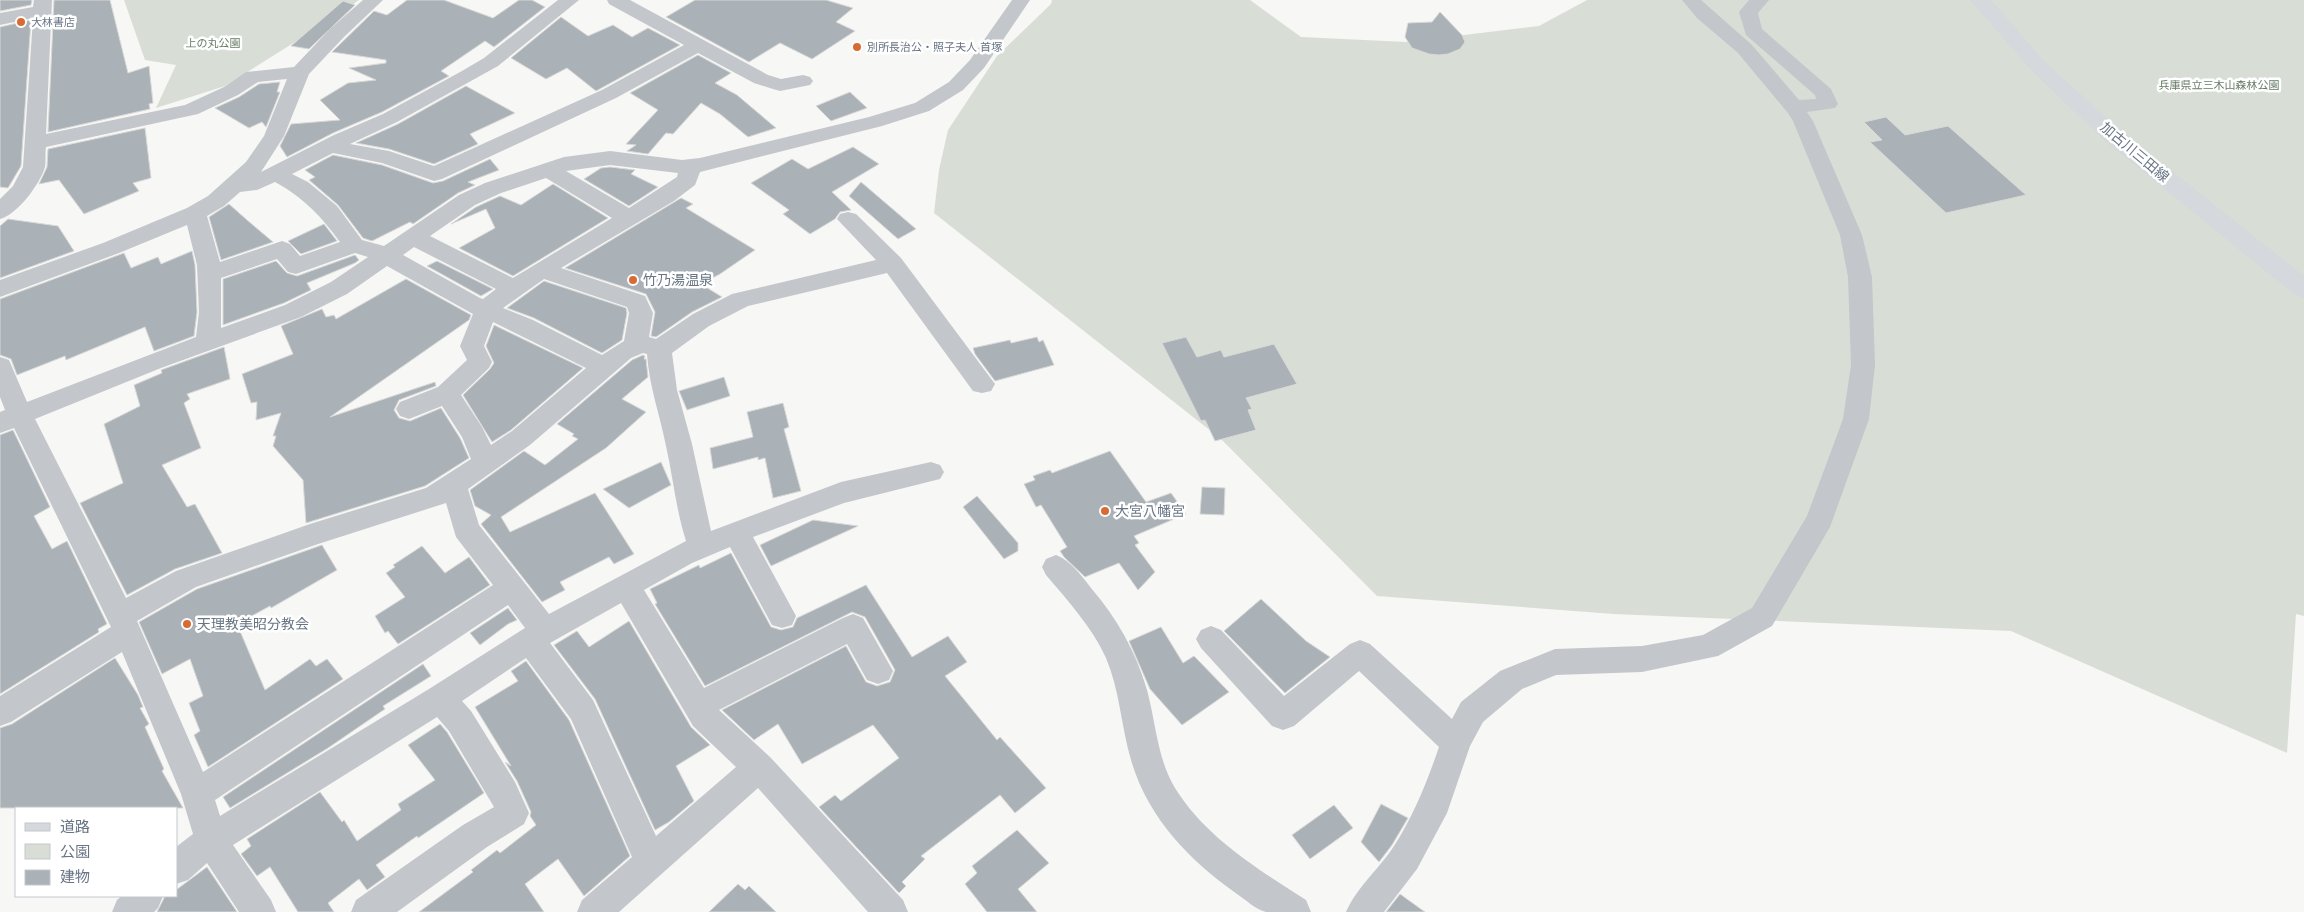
<svg xmlns="http://www.w3.org/2000/svg" width="2304" height="912" viewBox="0 0 2304 912" font-family="Helvetica,'Noto Sans JP',sans-serif">
  <style>
    .green { fill: #d8ded6 }
    .building { fill: #aab1b7; stroke: #d9d9d7 }
    .lines { fill: none; stroke-linecap: round; stroke-linejoin: round }
    .minor { fill: #c3c6ca; fill-rule: evenodd }
    .major { fill: #d5d8dc; fill-rule: evenodd }
    .poi-dot { fill: #d86b34; stroke: #fff; stroke-width: 2 }
    .labels { text-anchor: middle; stroke-width: 5; stroke-linejoin: round; paint-order: stroke }
    .far-poi-label { font-size: 11px; fill: #687584; stroke: #fff; text-anchor: start }
    .far-park-label { font-size: 11px; fill: #697b67; stroke: #fff }
    .street-label { font-size: 14px; fill: #687584; stroke: #fff }
    .poi-label { font-size: 14px; fill: #687584; stroke: #fff; text-anchor: start }
  </style>
  <rect width="100%" height="100%" fill="#f7f7f5"/>
  <!-- green -->
  <g class="green">
    <path d="M 124,0 L 359,0 L 338,15 L 225,86 L 156,108 L 176,65 L 145,60 Z"/>
    <path d="M 1052,0 L 1250,0 L 1301,37 L 1406,42 L 1539,26 L 1587,0 L 2304,0 L 2304,616 L 2296,614 L 2287,753 L 2011,631 L 1614,614 L 1377,596 L 1221,439 L 934,213 L 939,170 L 948,130 L 997,56 L 1051,4 Z"/>
  </g>
  <!-- building -->
  <g class="building">
    <path d="M 0,0 L 32,0 L 31,5 L 0,11 Z"/>
    <path d="M 54,0 L 110,0 L 128,73 L 149,66 L 153,103 L 149,104 L 150,109 L 48,132 Z"/>
    <path d="M 407,0 L 444,0 L 493,18 L 519,0 L 532,0 L 545,7 L 494,47 L 485,41 L 441,71 L 449,76 L 382,112 L 333,133 L 287,157 L 280,146 L 291,124 L 340,120 L 320,100 L 348,83 L 376,80 L 349,68 L 386,63 L 386,60 L 332,52 L 374,11 L 387,15 Z"/>
    <path d="M 695,0 L 826,0 L 853,8 L 836,22 L 855,31 L 812,59 L 780,43 L 749,62 L 666,17 Z"/>
    <path d="M 343,1 L 355,5 L 309,49 L 291,46 Z"/>
    <path d="M 1440,12 L 1462,35 L 1465,42 L 1460,49 L 1448,54 L 1439,55 L 1429,54 L 1412,48 L 1405,37 L 1408,23 L 1432,22 Z"/>
    <path d="M 561,17 L 588,36 L 613,25 L 632,37 L 648,28 L 680,45 L 596,91 L 567,68 L 546,79 L 511,58 Z"/>
    <path d="M 31,20 L 21,166 L 8,188 L 0,187 L 0,27 Z"/>
    <path d="M 698,55 L 731,73 L 715,83 L 737,95 L 776,128 L 748,137 L 720,114 L 701,103 L 673,134 L 666,133 L 648,154 L 627,151 L 636,145 L 626,144 L 658,110 L 630,93 Z"/>
    <path d="M 280,82 L 277,92 L 280,92 L 266,127 L 262,122 L 249,128 L 215,108 L 239,97 L 259,84 Z"/>
    <path d="M 466,86 L 515,113 L 470,134 L 478,144 L 434,164 L 389,149 L 356,143 L 398,124 Z"/>
    <path d="M 850,92 L 867,108 L 831,121 L 816,106 Z"/>
    <path d="M 1886,117 L 1905,135 L 1948,126 L 2026,195 L 1946,213 L 1870,142 L 1882,140 L 1864,122 Z"/>
    <path d="M 145,128 L 151,178 L 133,183 L 139,191 L 84,214 L 59,180 L 39,184 L 47,167 L 48,149 Z"/>
    <path d="M 853,147 L 879,164 L 832,192 L 851,210 L 840,212 L 835,219 L 810,234 L 783,214 L 789,210 L 751,183 L 792,159 L 808,169 Z"/>
    <path d="M 333,155 L 382,165 L 433,183 L 443,181 L 490,159 L 499,170 L 468,182 L 475,185 L 458,193 L 413,224 L 410,222 L 372,241 L 363,238 L 338,205 L 309,180 L 315,177 L 305,170 Z"/>
    <path d="M 610,167 L 635,170 L 631,174 L 658,187 L 629,206 L 584,179 L 601,168 Z"/>
    <path d="M 861,182 L 916,229 L 898,239 L 849,196 Z"/>
    <path d="M 553,184 L 608,218 L 513,276 L 459,248 L 495,228 L 486,209 L 451,224 L 476,207 L 500,196 L 521,205 Z"/>
    <path d="M 681,198 L 693,204 L 686,208 L 755,250 L 720,274 L 701,284 L 722,297 L 692,312 L 656,337 L 651,336 L 655,312 L 646,294 L 565,268 Z"/>
    <path d="M 229,204 L 247,220 L 273,242 L 221,260 L 209,217 Z"/>
    <path d="M 8,219 L 58,226 L 74,251 L 0,278 L 0,226 Z"/>
    <path d="M 324,224 L 337,241 L 301,254 L 288,241 Z"/>
    <path d="M 192,251 L 195,265 L 197,312 L 194,336 L 154,351 L 145,327 L 66,360 L 65,356 L 17,375 L 11,359 L 0,355 L 0,299 L 124,253 L 131,268 L 158,257 L 161,264 Z"/>
    <path d="M 355,255 L 359,260 L 355,263 L 307,283 L 311,290 L 284,303 L 223,325 L 223,279 L 276,261 L 287,273 L 297,276 Z"/>
    <path d="M 437,261 L 493,289 L 481,296 L 427,266 Z"/>
    <path d="M 406,279 L 471,315 L 469,320 L 330,417 L 435,382 L 436,386 L 399,400 L 394,410 L 399,418 L 410,421 L 441,408 L 460,438 L 469,458 L 425,486 L 306,523 L 303,480 L 273,446 L 276,436 L 273,436 L 281,413 L 256,420 L 257,402 L 251,403 L 242,374 L 293,354 L 281,326 L 322,309 L 326,317 L 334,315 L 336,319 Z"/>
    <path d="M 544,281 L 626,308 L 627,313 L 622,340 L 602,353 L 534,318 L 507,308 Z"/>
    <path d="M 494,325 L 583,368 L 511,430 L 492,442 L 463,395 L 490,369 L 494,363 L 486,346 Z"/>
    <path d="M 1037,337 L 1039,342 L 1043,340 L 1054,365 L 995,381 L 975,354 L 973,348 L 1010,340 L 1011,343 Z"/>
    <path d="M 1186,337 L 1197,357 L 1221,350 L 1224,357 L 1274,344 L 1297,384 L 1246,398 L 1252,409 L 1248,410 L 1256,430 L 1215,441 L 1205,420 L 1201,421 L 1162,343 Z"/>
    <path d="M 224,347 L 230,379 L 187,394 L 190,399 L 184,403 L 201,448 L 162,465 L 187,507 L 195,504 L 222,553 L 175,569 L 127,595 L 80,503 L 123,483 L 104,424 L 140,406 L 134,385 L 162,373 L 161,370 Z"/>
    <path d="M 643,355 L 645,356 L 644,359 L 646,359 L 648,377 L 622,399 L 646,412 L 606,448 L 501,517 L 510,532 L 595,493 L 634,554 L 614,564 L 609,557 L 560,582 L 565,590 L 542,602 L 481,524 L 491,515 L 475,506 L 470,490 L 524,451 L 545,465 L 578,439 L 572,436 L 574,434 L 557,424 L 632,360 Z"/>
    <path d="M 724,377 L 730,396 L 687,410 L 679,391 Z"/>
    <path d="M 783,403 L 789,427 L 784,429 L 801,491 L 773,498 L 765,458 L 758,460 L 758,457 L 713,469 L 710,448 L 753,437 L 747,412 Z"/>
    <path d="M 13,430 L 50,507 L 34,516 L 52,549 L 67,541 L 107,624 L 98,629 L 99,632 L 0,694 L 0,435 Z"/>
    <path d="M 1110,451 L 1146,502 L 1171,493 L 1186,514 L 1134,536 L 1139,543 L 1135,545 L 1155,572 L 1138,590 L 1119,563 L 1085,577 L 1064,557 L 1060,551 L 1067,547 L 1041,505 L 1036,507 L 1024,484 L 1035,480 L 1033,476 L 1050,470 L 1052,473 Z"/>
    <path d="M 661,462 L 671,485 L 629,508 L 603,489 Z"/>
    <path d="M 1202,487 L 1225,488 L 1224,515 L 1200,514 Z"/>
    <path d="M 977,496 L 1018,543 L 1018,551 L 1004,559 L 963,507 Z"/>
    <path d="M 813,520 L 858,526 L 771,566 L 760,545 Z"/>
    <path d="M 322,545 L 337,570 L 271,608 L 270,606 L 237,624 L 265,690 L 310,659 L 316,666 L 327,659 L 343,679 L 208,767 L 194,735 L 200,731 L 189,703 L 203,696 L 190,659 L 162,674 L 139,622 L 197,589 Z"/>
    <path d="M 422,546 L 445,573 L 469,557 L 490,585 L 398,644 L 388,631 L 385,633 L 375,616 L 405,597 L 386,573 L 395,567 L 393,565 Z"/>
    <path d="M 731,553 L 771,627 L 781,630 L 793,627 L 797,618 L 866,585 L 912,657 L 948,636 L 967,662 L 945,676 L 997,740 L 1000,737 L 1046,788 L 1015,813 L 1000,795 L 921,856 L 925,859 L 902,882 L 906,886 L 899,893 L 819,807 L 835,795 L 841,801 L 899,758 L 873,725 L 802,764 L 778,724 L 754,740 L 722,710 L 846,646 L 866,682 L 877,686 L 890,682 L 895,670 L 865,617 L 852,612 L 705,686 L 655,604 L 657,603 L 650,589 L 699,565 L 700,568 Z"/>
    <path d="M 1261,599 L 1306,641 L 1330,657 L 1285,693 L 1224,631 Z"/>
    <path d="M 508,608 L 517,620 L 508,624 L 480,645 L 470,633 Z"/>
    <path d="M 629,621 L 691,727 L 710,745 L 676,766 L 694,801 L 669,822 L 655,830 L 595,699 L 554,645 L 577,631 L 589,647 Z"/>
    <path d="M 1161,627 L 1183,663 L 1194,656 L 1229,692 L 1182,725 L 1150,689 L 1129,641 Z"/>
    <path d="M 115,658 L 138,695 L 143,707 L 140,708 L 149,724 L 145,727 L 164,769 L 162,771 L 183,808 L 0,808 L 0,728 L 12,724 Z"/>
    <path d="M 526,661 L 569,720 L 630,856 L 584,896 L 558,859 L 525,884 L 544,912 L 419,912 L 473,872 L 471,870 L 497,850 L 500,853 L 536,825 L 530,816 L 531,812 L 517,781 L 505,762 L 511,766 L 475,707 L 518,681 L 511,671 Z"/>
    <path d="M 423,664 L 431,676 L 383,706 L 385,709 L 328,748 L 230,808 L 223,797 Z"/>
    <path d="M 440,724 L 447,732 L 484,793 L 418,838 L 417,836 L 376,865 L 385,877 L 367,890 L 359,879 L 328,903 L 334,912 L 298,912 L 270,867 L 257,876 L 241,854 L 251,846 L 247,839 L 320,792 L 342,822 L 344,820 L 357,841 L 401,810 L 398,804 L 435,780 L 408,745 Z"/>
    <path d="M 1381,804 L 1408,818 L 1392,845 L 1379,862 L 1361,842 Z"/>
    <path d="M 1334,805 L 1353,828 L 1310,859 L 1292,835 Z"/>
    <path d="M 1017,830 L 1049,863 L 1018,889 L 1037,912 L 987,912 L 965,884 L 977,873 L 972,866 Z"/>
    <path d="M 207,867 L 237,912 L 157,912 L 165,896 L 176,896 L 176,890 Z"/>
    <path d="M 738,884 L 745,890 L 749,886 L 776,912 L 709,912 Z"/>
    <path d="M 1400,894 L 1425,912 L 1386,912 Z"/>
  </g>
  <g class="lines">
    <!-- minor -->
    <g class="minor">
      <path d="M 34,0 L 52,0 L 46,134 L 185,105 L 224,87 L 246,72 L 294,67 L 330,29 L 363,0 L 383,0 L 344,37 L 309,74 L 284,136 L 261,172 L 334,135 L 383,114 L 462,71 L 484,58 L 558,0 L 579,0 L 498,66 L 397,122 L 350,144 L 389,151 L 434,166 L 602,90 L 684,45 L 609,4 L 607,0 L 630,0 L 768,75 L 781,79 L 803,75 L 810,77 L 813,81 L 810,85 L 780,91 L 773,89 L 754,83 L 698,53 L 616,98 L 442,179 L 434,181 L 382,163 L 333,153 L 292,174 L 308,182 L 337,206 L 362,240 L 384,246 L 459,195 L 485,183 L 564,157 L 610,151 L 682,160 L 700,158 L 869,117 L 915,103 L 949,82 L 970,60 L 1012,0 L 1030,0 L 984,68 L 963,90 L 929,111 L 882,126 L 700,172 L 695,185 L 674,201 L 561,268 L 645,296 L 653,313 L 649,337 L 656,339 L 693,314 L 732,294 L 876,260 L 837,219 L 840,214 L 848,212 L 856,214 L 901,258 L 995,384 L 991,391 L 982,393 L 973,391 L 887,273 L 748,306 L 709,326 L 672,353 L 677,390 L 692,444 L 711,531 L 841,482 L 931,462 L 940,465 L 944,472 L 940,479 L 844,503 L 753,537 L 796,616 L 792,625 L 782,628 L 772,625 L 730,547 L 692,563 L 644,590 L 704,688 L 843,618 L 853,614 L 863,618 L 893,671 L 889,680 L 878,684 L 867,680 L 847,644 L 719,710 L 770,757 L 903,900 L 908,912 L 868,912 L 758,788 L 619,912 L 577,912 L 582,900 L 632,857 L 571,719 L 526,658 L 462,701 L 471,711 L 515,782 L 529,813 L 524,824 L 487,847 L 397,912 L 351,912 L 356,900 L 463,825 L 494,807 L 449,731 L 437,717 L 233,845 L 271,900 L 276,912 L 239,912 L 207,863 L 188,880 L 176,884 L 176,847 L 193,834 L 181,794 L 122,652 L 11,722 L 0,726 L 0,696 L 111,627 L 14,428 L 0,433 L 0,412 L 5,410 L 0,397 L 0,357 L 9,360 L 27,402 L 196,337 L 199,312 L 197,265 L 187,225 L 119,253 L 0,297 L 0,280 L 103,243 L 187,208 L 208,196 L 246,162 L 264,136 L 287,79 L 258,82 L 238,95 L 198,114 L 46,147 C 45,153 46,161 45,167 C 40,184 17,215 0,219 L 0,199 L 13,186 L 23,167 L 33,18 L 0,25 L 0,13 L 33,7 ZM 610,165 L 678,173 L 677,177 L 629,208 L 566,171 ZM 546,178 L 612,218 L 513,278 L 430,236 L 475,205 L 501,193 ZM 275,182 C 304,198 321,216 340,242 L 300,256 L 290,244 L 282,241 L 220,262 L 207,216 L 224,206 L 240,192 L 257,190 ZM 414,247 L 496,289 L 483,299 L 480,298 L 403,255 ZM 355,253 L 368,257 L 331,282 L 285,305 L 221,328 L 221,278 L 277,259 L 288,272 L 296,274 ZM 387,266 L 473,314 L 460,346 L 467,360 L 438,387 L 400,402 L 396,409 L 400,416 L 409,419 L 442,406 L 462,437 L 471,459 L 426,488 L 310,524 L 176,571 L 126,598 L 35,419 L 161,368 L 301,317 L 347,294 ZM 544,279 L 627,307 L 629,313 L 624,341 L 602,355 L 533,320 L 503,308 ZM 493,322 L 586,368 L 512,431 L 491,445 L 482,427 L 461,395 L 489,368 L 492,362 L 484,346 ZM 643,353 L 647,354 C 649,386 660,415 666,446 C 673,477 676,510 686,541 L 549,614 L 479,525 L 468,489 L 530,445 L 631,358 ZM 446,503 L 456,537 L 493,585 L 203,772 L 137,621 L 196,587 L 315,545 ZM 621,603 L 693,726 L 736,767 L 656,836 L 593,700 L 550,643 ZM 508,605 L 525,628 L 429,689 L 220,816 L 215,800 Z"/>
      <path d="M 1682,0 L 1701,0 L 1752,45 L 1799,100 L 1816,99 L 1815,95 L 1746,35 L 1739,12 L 1749,0 L 1769,0 L 1758,13 L 1762,29 L 1831,89 L 1838,104 L 1835,108 L 1807,112 L 1813,121 L 1862,235 L 1872,277 L 1875,365 L 1869,419 L 1830,527 L 1772,626 L 1718,656 L 1642,672 L 1556,675 L 1522,689 L 1483,722 L 1470,746 L 1447,813 L 1417,869 L 1384,912 L 1346,912 C 1357,887 1379,869 1394,846 C 1414,815 1427,782 1439,747 L 1359,671 L 1294,726 L 1283,730 L 1272,726 L 1201,648 L 1196,639 L 1201,630 L 1211,626 L 1221,630 L 1284,696 L 1350,644 L 1360,640 L 1370,644 L 1452,719 L 1461,702 L 1500,671 L 1555,649 L 1642,646 L 1703,635 L 1752,608 L 1807,516 L 1843,419 L 1851,365 L 1848,277 L 1840,235 L 1793,121 L 1788,113 L 1738,53 L 1697,18 Z"/>
      <path d="M 1056,555 C 1071,561 1081,575 1091,588 C 1117,618 1136,652 1147,690 C 1156,723 1157,758 1175,788 C 1206,838 1258,869 1306,900 L 1311,912 C 1297,912 1280,912 1266,912 C 1256,910 1245,899 1237,894 C 1189,860 1148,818 1131,760 C 1121,726 1120,691 1106,658 C 1092,627 1068,601 1046,575 L 1042,567 L 1046,559 Z"/>
      <path d="M 122,896 L 163,896 L 158,908 L 154,912 L 112,912 L 117,900 Z"/>
    </g>
    <!-- major -->
    <path class="major" d="M 1970,0 L 1991,0 L 2046,63 L 2119,129 L 2304,276 L 2304,298 L 2295,295 L 2103,139 L 2032,71 Z"/>
  </g>
  <!-- markers -->
  <g class="poi-dot">
    <circle cx="21" cy="22" r="5"/>
    <circle cx="857" cy="47" r="5"/>
    <circle cx="633" cy="280" r="5"/>
    <circle cx="1105" cy="511" r="5"/>
    <circle cx="187" cy="624" r="5"/>
  </g>
  <g class="labels">
    <!-- far-poi labels -->
    <g class="far-poi-label">
      <text x="31" y="26">大林書店</text>
      <text x="867" y="51">別所長治公・照子夫人 首塚</text>
    </g>
    <!-- far-park labels -->
    <g class="far-park-label">
      <text x="213" y="47">上の丸公園</text>
      <text x="2219" y="89">兵庫県立三木山森林公園</text>
    </g>
    <!-- street labels -->
    <g class="street-label">
      <text transform="translate(2135 152) rotate(40)" y="5">加古川三田線</text>
    </g>
    <!-- poi labels -->
    <g class="poi-label">
      <text x="643" y="285">竹乃湯温泉</text>
      <text x="1115" y="516">大宮八幡宮</text>
      <text x="197" y="629">天理教美昭分教会</text>
    </g>
  </g>
  <!-- legend -->
  <rect x="15" y="807" width="162" height="90" fill="#ffffff" stroke="#c3c8ce"/>
  <rect x="25" y="823" width="25" height="8" fill="#d5d8dc" stroke="#c3c8ce"/>
  <text x="60" y="832" font-size="15" fill="#687584">道路</text>
  <rect x="25" y="844" width="25" height="15" fill="#d8ded6" stroke="#c3c8ce"/>
  <text x="60" y="857" font-size="15" fill="#687584">公園</text>
  <rect x="25" y="870" width="25" height="15" fill="#aab1b7" stroke="#c3c8ce"/>
  <text x="60" y="882" font-size="15" fill="#687584">建物</text>
</svg>
